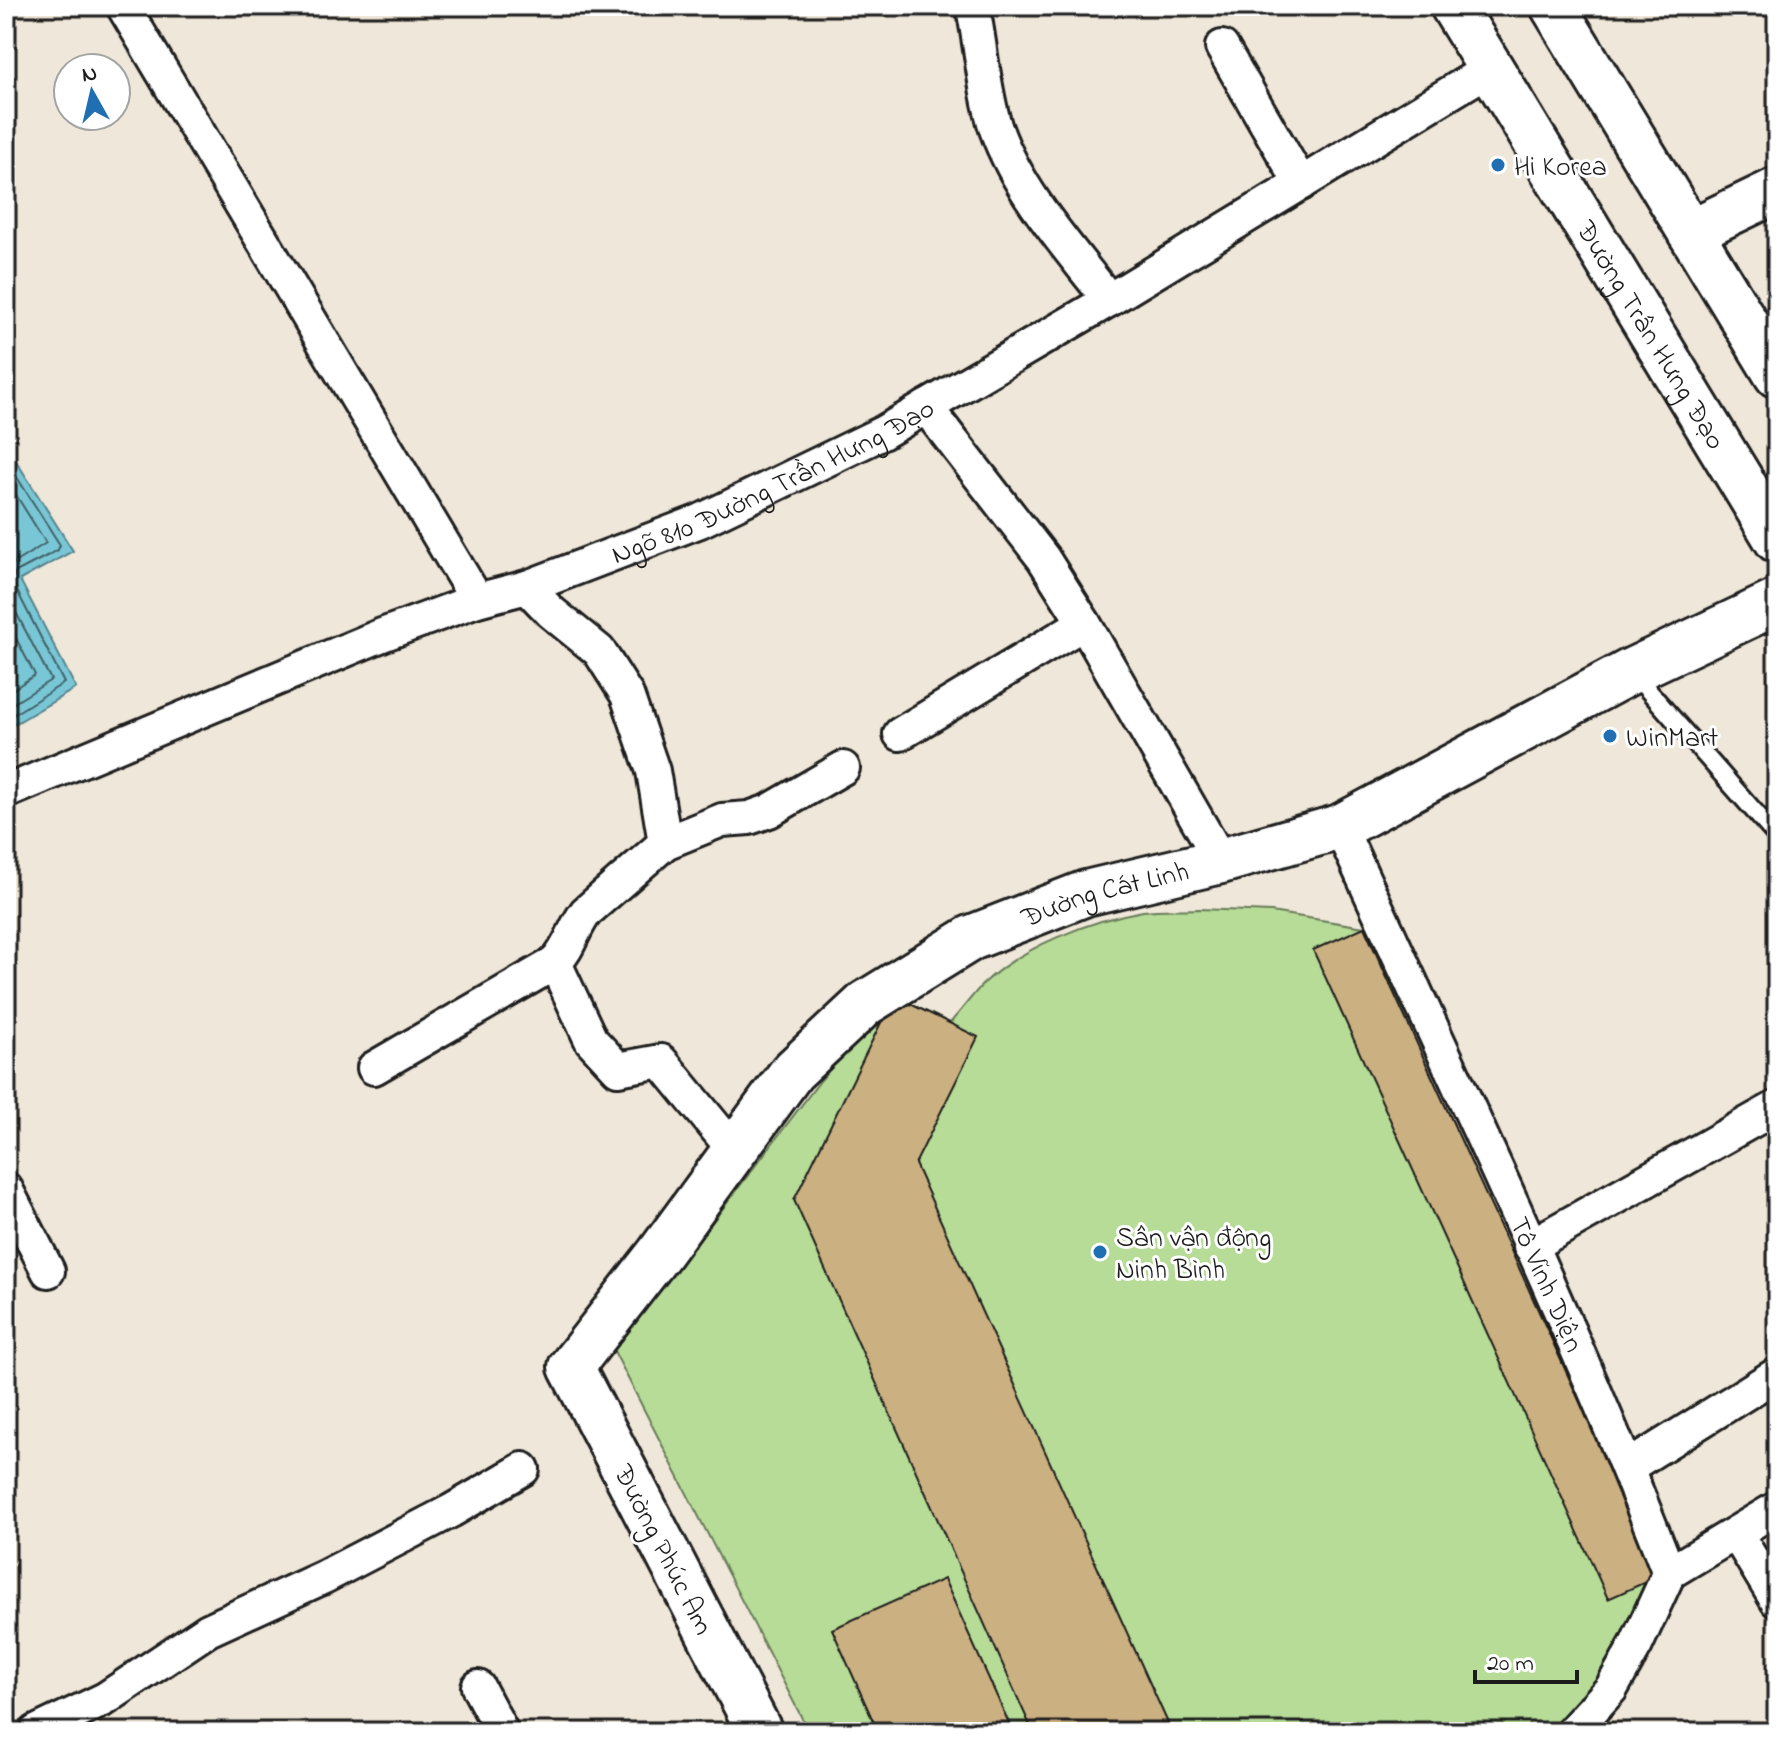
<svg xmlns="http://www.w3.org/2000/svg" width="1783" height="1738" viewBox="0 0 1783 1738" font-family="'Indie Flower',sans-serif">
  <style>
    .green { fill: #b6dc97; stroke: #697c5a; stroke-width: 2 }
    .water { fill: #79c7d6; stroke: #54838c; stroke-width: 2 }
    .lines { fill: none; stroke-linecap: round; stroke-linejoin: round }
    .shore { stroke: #416066; stroke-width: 2 }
    .building { fill: #cbb081; stroke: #1c1c1c; stroke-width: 2 }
    .lane-casing { stroke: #1c1c1c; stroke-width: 22 }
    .street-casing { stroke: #1c1c1c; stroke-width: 38 }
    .secondary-casing { stroke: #1c1c1c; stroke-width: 50 }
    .highway-casing { stroke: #1c1c1c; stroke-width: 50 }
    .lane { stroke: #fff; stroke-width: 16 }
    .street { stroke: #fff; stroke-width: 32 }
    .secondary { stroke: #fff; stroke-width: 44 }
    .highway { stroke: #fff; stroke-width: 44 }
    .poi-dot { fill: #1f6fb2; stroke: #fff; stroke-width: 3 }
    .labels { text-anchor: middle; stroke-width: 6; stroke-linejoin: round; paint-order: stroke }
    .poi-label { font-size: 28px; fill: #1c1c1c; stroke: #fff; text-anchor: start }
    .street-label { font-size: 28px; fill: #1c1c1c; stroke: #fff }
  </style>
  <rect width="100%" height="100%" fill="#efe7d9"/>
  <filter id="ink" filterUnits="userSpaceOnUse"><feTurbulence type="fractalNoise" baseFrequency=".0125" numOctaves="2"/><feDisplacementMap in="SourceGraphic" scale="16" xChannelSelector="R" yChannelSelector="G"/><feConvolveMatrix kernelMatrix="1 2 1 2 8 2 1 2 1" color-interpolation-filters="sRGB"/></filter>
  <g filter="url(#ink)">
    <!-- green -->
    <path class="green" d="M 1199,909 L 1271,912 L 1364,927 L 1659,1576 L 1645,1583 L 1627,1633 L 1597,1685 L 1557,1732 L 809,1732 L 614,1351 L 820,1081 L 894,996 L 950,1023 C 961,1011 971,997 982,985 C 1021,947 1091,920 1143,911 C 1161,909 1181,910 1199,909 Z"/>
    <!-- water -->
    <path class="water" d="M 6,445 L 73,551 L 20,580 L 76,688 L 6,729 Z"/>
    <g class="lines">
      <!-- shore -->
      <g class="shore">
        <path d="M 6,460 L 60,545 L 58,550 L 16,572 L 12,581 L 64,683 L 6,719"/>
        <path d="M 6,479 L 46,543 L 6,568"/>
        <path d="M 6,593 L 51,680 L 6,708"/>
        <path d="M 6,619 L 35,675 L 6,694"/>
      </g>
    </g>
    <!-- building -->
    <g class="building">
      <path d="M 1364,927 L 1659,1576 L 1608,1599 L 1313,950 Z"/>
      <path d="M 894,996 L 978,1037 L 915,1164 L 1172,1732 L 1033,1732 L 794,1200 Z"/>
      <path d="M 944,1579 L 1013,1732 L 878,1732 L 832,1629 Z"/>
    </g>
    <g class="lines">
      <defs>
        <path id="lane" d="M 1632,672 L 1777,837"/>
        <g id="street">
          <path d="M 123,6 L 477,600"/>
          <path d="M 974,13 C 981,49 985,96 996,129 C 1019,193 1068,247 1109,300"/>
          <path d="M 1222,47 L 1301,184"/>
          <path d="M 926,407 L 1043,558 L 1084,623 L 1221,861"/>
          <path d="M 527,587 L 551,612 L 599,651 L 627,695 L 653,771 L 665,843"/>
          <path d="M 900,734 L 1084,623"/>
          <path id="s1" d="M 6,792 L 382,635 L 477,600 L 527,587 L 700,521 L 882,433 L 1109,300 L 1491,68"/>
          <path id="s2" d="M 1340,827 C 1452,1074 1571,1320 1669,1573 L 1636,1645 L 1611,1689 L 1572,1732"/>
          <path d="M 555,963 L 591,1040 L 618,1069 L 661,1061 L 734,1150"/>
          <path d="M 374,1068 L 555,963 C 570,948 573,929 586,912 L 665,843 L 722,820 L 749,818 L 769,811 L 843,768"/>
          <path d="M 6,1189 L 48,1271"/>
          <path d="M 1530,1246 L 1777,1107"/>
          <path d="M 1628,1467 L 1777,1374"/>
          <path d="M 1736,1533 L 1777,1601"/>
          <path d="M 1669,1573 L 1777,1508"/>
          <path d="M 478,1687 L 502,1732"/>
          <path d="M 36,1732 L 105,1699 L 208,1630 L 324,1577 L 451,1511 L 523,1469"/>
        </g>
        <g id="secondary">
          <path d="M 1690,232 L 1777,190"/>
          <path id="s3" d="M 760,1732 L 571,1367 L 659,1254 L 792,1072 L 866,1003 L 971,938 L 1086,893 L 1221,861 L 1340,827 L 1631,671 L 1777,602"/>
        </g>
        <g id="highway">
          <path id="s4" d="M 1453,6 L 1777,540"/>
          <path d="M 1553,6 L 1777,375"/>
        </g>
      </defs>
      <!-- lane casing -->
      <use href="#lane" class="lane-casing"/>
      <!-- street casing -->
      <use href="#street" class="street-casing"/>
      <!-- secondary casing -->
      <use href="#secondary" class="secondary-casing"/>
      <!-- highway casing -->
      <use href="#highway" class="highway-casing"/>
      <!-- lane -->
      <use href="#lane" class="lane"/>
      <!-- street -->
      <use href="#street" class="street"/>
      <!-- secondary -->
      <use href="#secondary" class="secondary"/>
      <!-- highway -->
      <use href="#highway" class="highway"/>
    </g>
  </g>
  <!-- markers -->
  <g class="poi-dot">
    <circle cx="1498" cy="165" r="8"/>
    <circle cx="1610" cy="736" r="8"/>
    <circle cx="1100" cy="1252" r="8"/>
  </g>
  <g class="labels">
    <!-- poi labels -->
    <g class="poi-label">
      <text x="1514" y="175">Hi Korea</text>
      <text x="1626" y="746">WinMart</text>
      <text x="1116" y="1246">Sân vận động<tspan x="1116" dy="32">Ninh Bình</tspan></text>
    </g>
    <!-- street labels -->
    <g class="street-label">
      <text dy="10" stroke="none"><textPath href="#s4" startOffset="384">Đường Trân Hưng Đạo</textPath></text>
      <text dy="10" stroke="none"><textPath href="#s1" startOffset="828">Ngõ 810 Đường Trần Hưng Đạo</textPath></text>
      <text dy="10" stroke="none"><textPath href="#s3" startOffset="1146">Đường Cát Linh</textPath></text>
      <text dy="10" stroke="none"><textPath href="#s2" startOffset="502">Tô Vĩnh Diện</textPath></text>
      <text transform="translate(665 1549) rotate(63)" y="10">Đường Phúc Am</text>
    </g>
  </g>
  <!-- margin -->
  <rect width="1783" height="1738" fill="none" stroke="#fff" stroke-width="32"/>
  <rect x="16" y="16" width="1751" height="1706" fill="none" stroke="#1c1c1c" stroke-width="3" filter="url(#ink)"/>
  <!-- north arrow -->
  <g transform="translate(92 92) rotate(352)"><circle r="38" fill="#ffffff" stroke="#a4a4a4" stroke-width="2"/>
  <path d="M0-6L14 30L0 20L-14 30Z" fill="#1f6fb2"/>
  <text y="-12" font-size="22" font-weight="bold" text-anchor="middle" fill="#1c1c1c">N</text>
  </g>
  <!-- scale -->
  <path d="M1475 1670v12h102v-12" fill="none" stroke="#1c1c1c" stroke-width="4"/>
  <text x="1487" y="1670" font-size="24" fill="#1c1c1c" stroke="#ffffff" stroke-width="6" paint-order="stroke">20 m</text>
</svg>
